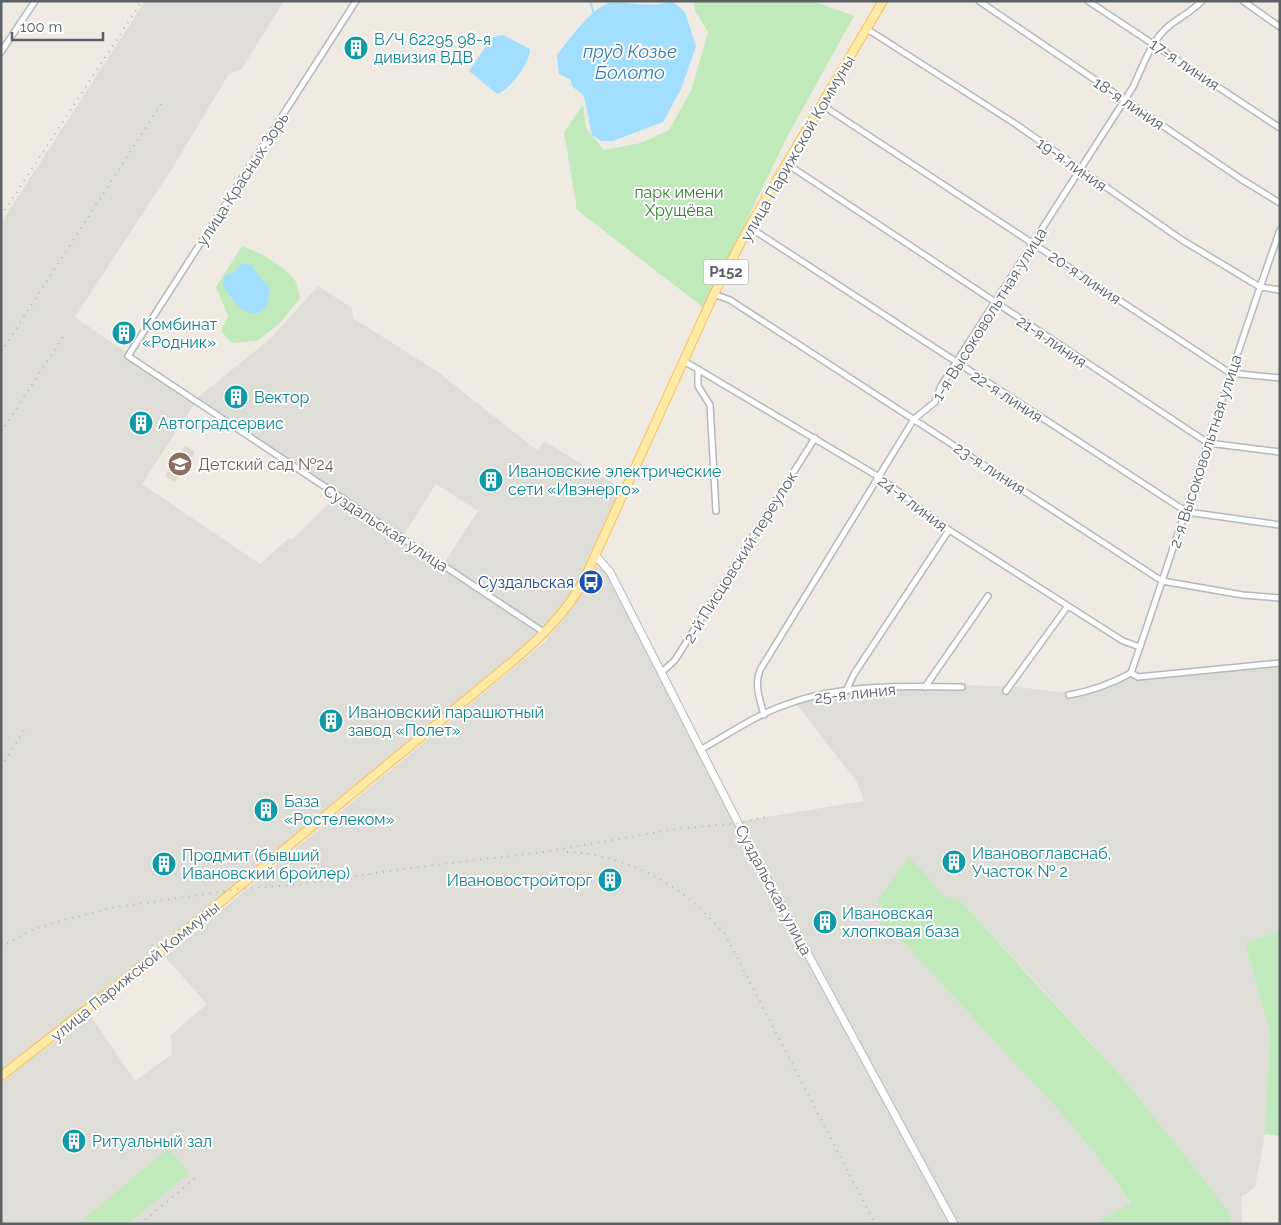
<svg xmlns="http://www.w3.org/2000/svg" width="1281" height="1225" viewBox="0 0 1281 1225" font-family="Raleway,sans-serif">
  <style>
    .industrial { fill: #dfddd7 }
    .education { fill: #dedad1 }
    .green { fill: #c0e9bc }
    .water { fill: #a2deff }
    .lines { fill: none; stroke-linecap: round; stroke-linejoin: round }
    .stream { stroke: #a2deff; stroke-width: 2 }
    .street-casing { stroke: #b5b9be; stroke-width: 8 }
    .secondary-casing { stroke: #b6bac0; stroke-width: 9 }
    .primary-casing { stroke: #fdbe4d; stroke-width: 10 }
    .street { stroke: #fff; stroke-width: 5 }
    .secondary { stroke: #fff; stroke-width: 7 }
    .primary { stroke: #ffeaa7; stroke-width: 8 }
    .rail { stroke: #b4b5b5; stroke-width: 2; stroke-dasharray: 1 6; stroke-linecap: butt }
    .labels { text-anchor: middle; stroke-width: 4; stroke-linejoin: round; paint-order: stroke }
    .shield { fill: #fff; stroke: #8c9092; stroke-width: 1 }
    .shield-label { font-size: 15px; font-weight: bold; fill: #5a6064 }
    .culture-label { font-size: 16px; fill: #0d838f; stroke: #fff; text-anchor: start }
    .street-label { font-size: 16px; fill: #5a6064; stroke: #fff }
    .park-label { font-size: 16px; fill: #2f822c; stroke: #fff }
    .education-label { font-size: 16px; fill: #785e54; stroke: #fff; text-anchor: start }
    .transit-label { font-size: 16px; fill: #164399; stroke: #fff; text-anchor: end }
    .water-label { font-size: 18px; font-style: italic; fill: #347ab1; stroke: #fff }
  </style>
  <rect width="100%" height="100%" fill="#efebe2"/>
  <!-- industrial -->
  <g class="industrial">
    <path d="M 145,1 L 284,1 L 241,70 L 229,74 L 175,164 L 75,317 L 127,353 L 126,359 L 195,403 L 142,484 L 260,564 L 289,538 L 293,539 L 335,497 L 539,634 L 235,888 L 1,1073 L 1,223 Z"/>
    <path d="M 318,286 L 352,308 L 353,318 L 438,372 L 538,451 L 544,441 L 621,488 L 574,590 L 544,629 L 444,563 L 478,511 L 436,484 L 403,536 L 196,399 L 270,339 Z"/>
    <path d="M 602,564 L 951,1224 L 1,1224 L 1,1082 L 90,1015 L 135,1081 L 172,1054 L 171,1035 L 207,1004 L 165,957 L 544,643 L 574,606 L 592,570 Z"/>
    <path d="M 1280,660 L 1280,931 L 1245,943 L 1270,1033 L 1265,1134 L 1255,1187 L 1241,1197 L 1242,1224 L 1232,1224 L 1227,1209 L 1126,1082 L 1046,993 L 959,899 L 949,898 L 936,891 L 929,878 L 885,912 L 878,921 L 906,945 L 1060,1112 L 1094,1152 L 1131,1204 L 1094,1224 L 956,1224 L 743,821 L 864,801 L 857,782 L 794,701 L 807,694 L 858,686 L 935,684 L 1017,687 L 1059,692 L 1093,689 L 1135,673 L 1158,676 L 1198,668 Z"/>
  </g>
  <!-- education -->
  <path class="education" d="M 185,445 L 195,452 L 175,482 L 165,476 Z"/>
  <!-- green -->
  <g class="green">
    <path d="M 694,1 L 813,1 L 854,16 L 787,137 L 704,308 L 577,210 L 564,132 L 583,105 L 586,128 L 604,150 L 641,143 L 669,130 L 691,91 L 708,32 L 695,11 Z"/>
    <path d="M 242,246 C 256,250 286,267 294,279 C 298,284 298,292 300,298 L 279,324 L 257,341 L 232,343 L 221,331 L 228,316 L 216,287 Z"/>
    <path d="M 909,857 C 915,864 923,870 928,877 C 939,891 939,897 959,899 L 1126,1082 L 1227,1209 L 1232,1224 L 1094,1224 L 1131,1203 L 1094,1152 L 1060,1112 L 906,945 L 877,921 L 885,912 L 878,900 Z"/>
    <path d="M 1280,931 L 1280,1136 L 1265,1134 L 1270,1033 L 1245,943 Z"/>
    <path d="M 169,1148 L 189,1173 L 127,1224 L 78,1224 Z"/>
  </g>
  <!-- water -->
  <g class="water">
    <path d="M 672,1 L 685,12 L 696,47 L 681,89 L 663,122 L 613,141 L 601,141 L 592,135 L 584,96 L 572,86 L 571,80 L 559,74 L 557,55 C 567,42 593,6 610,3 C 630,0 647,10 672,1 Z"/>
    <path d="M 503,35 L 530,49 C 530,63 510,90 497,94 L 469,71 L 492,37 Z"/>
    <path d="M 243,263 L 251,265 L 261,279 L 268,284 C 273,304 261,323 241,308 C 235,304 227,292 223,286 L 224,277 L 235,271 Z"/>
  </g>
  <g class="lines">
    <!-- stream -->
    <path class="stream" d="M 590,1 L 594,14"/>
    <defs>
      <g id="street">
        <path d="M 356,1 L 128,356 L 545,633"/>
        <path d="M 979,1 L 1241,179 L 1280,203"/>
        <path d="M 1088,1 L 1280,128"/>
        <path d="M 1243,1 L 1280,27"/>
        <path d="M 867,29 L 1014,123 L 1182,240 L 1260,287 L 1280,290"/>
        <path d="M 1,52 L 35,1"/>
        <path d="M 822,105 L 1230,373 L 1280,378"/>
        <path d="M 787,164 L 1208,443 L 1280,452"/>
        <path d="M 749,227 L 1187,512 L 1280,525"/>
        <path d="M 714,294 L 730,300 L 1162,581 L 1243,595 L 1280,598"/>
        <path d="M 684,361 L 879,477 L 949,530 L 1123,641 L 1140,647"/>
        <path d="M 698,369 L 698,386 L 710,405 L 716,511"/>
        <path d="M 661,673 L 675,660 L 815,438"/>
        <path d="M 1131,673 C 1182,525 1228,377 1280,230"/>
        <path d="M 1131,673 L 1138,677 L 1280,663"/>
        <path d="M 925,687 L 988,596"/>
        <path d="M 846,691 L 854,674 L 949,530"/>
        <path d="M 1006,691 L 1067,607"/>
        <path d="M 1069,695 C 1092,691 1111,684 1131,673"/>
        <path d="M 764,715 C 760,700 754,685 760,670 L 914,419 L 935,402 L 941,386 L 1133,87 C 1143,66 1151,40 1170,25 C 1181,17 1192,11 1202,1"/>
        <path d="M 700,750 C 729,734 757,714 788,704 C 842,684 906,686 962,687"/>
      </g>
      <path id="secondary" d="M 595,555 L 610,572 L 757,860 L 954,1224"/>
      <path id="primary" d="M 1,1076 L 155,956 L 513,661 C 541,637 566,613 584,580 L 714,294 L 749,227 L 883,1"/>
    </defs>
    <!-- street casing -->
    <use href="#street" class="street-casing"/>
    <!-- secondary casing -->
    <use href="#secondary" class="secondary-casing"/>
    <!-- primary casing -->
    <use href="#primary" class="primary-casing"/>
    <!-- street -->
    <use href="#street" class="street"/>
    <!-- secondary -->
    <use href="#secondary" class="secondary"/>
    <!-- primary -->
    <use href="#primary" class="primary"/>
    <!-- rail -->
    <g class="rail">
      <path d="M 1,216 L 142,1"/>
      <path d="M 1,352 L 163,101"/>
      <path d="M 1,432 L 63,337"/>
      <path d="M 1,767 L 27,726"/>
      <path d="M 567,852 C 608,853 656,872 688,898 C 701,908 712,921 724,932 L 875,1224"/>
      <path d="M 1,947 L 32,930 L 53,923 L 111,908 L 246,888 L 298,885 L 402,869 L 544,852 L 676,829 L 739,823 L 770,816"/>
      <path d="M 140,1224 L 199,1175"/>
    </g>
  </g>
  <!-- icons -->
  <defs>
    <symbol id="building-disc" viewBox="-11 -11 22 22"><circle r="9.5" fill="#0f9aa8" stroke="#fff"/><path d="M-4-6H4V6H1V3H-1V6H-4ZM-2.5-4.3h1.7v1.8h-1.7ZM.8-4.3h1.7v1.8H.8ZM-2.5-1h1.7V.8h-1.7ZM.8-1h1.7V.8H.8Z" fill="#fff"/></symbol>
    <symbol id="school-disc" viewBox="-11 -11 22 22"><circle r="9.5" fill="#8d6e63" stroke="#fff"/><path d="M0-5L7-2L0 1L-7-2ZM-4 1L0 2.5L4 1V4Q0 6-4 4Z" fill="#fff"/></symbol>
    <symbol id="bus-disc" viewBox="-11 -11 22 22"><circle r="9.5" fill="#1a4fb4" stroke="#fff"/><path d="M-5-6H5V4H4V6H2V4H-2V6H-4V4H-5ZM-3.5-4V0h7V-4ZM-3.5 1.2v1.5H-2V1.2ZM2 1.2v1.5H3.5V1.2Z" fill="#fff"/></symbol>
  </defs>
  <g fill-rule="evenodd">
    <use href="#building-disc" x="342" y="34" width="28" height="28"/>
    <use href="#building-disc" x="110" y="319" width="28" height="28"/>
    <use href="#building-disc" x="222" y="383" width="28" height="28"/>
    <use href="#building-disc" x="127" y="409" width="28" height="28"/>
    <use href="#school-disc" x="166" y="450" width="28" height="28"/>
    <use href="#building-disc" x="477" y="466" width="28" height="28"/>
    <use href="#bus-disc" x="577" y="568" width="28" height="28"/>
    <use href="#building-disc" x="317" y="707" width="28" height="28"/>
    <use href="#building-disc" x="252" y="796" width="28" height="28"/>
    <use href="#building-disc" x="940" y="848" width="28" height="28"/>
    <use href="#building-disc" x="150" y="850" width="28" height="28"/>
    <use href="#building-disc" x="596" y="866" width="28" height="28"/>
    <use href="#building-disc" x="811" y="908" width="28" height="28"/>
    <use href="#building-disc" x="60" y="1127" width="28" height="28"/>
  </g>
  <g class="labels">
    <!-- shield labels -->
    <rect class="shield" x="703.5" y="259.5" width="45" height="25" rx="4"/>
    <g class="shield-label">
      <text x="726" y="277">Р152</text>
    </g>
    <!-- culture labels -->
    <g class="culture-label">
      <text x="374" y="45">В/Ч 62295 98-я<tspan x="374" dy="18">дивизия ВДВ</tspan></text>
      <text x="142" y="330">Комбинат<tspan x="142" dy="18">«Родник»</tspan></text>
      <text x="254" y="403">Вектор</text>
      <text x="158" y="429">Автоградсервис</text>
      <text x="508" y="477">Ивановские электрические<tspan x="508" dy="18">сети «Ивэнерго»</tspan></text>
      <text x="348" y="718">Ивановский парашютный<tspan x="348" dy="18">завод «Полет»</tspan></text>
      <text x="284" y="807">База<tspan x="284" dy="18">«Ростелеком»</tspan></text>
      <text x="972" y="859">Ивановоглавснаб,<tspan x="972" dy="18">Участок № 2</tspan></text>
      <text x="182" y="861">Продмит (бывший<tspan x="182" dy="18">Ивановский бройлер)</tspan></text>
      <text x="592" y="886" text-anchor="end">Ивановостройторг</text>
      <text x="842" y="919">Ивановская<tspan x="842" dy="18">хлопковая база</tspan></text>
      <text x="92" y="1147">Ритуальный зал</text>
    </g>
    <!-- street labels -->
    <g class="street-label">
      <text transform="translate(1185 64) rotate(34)" y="6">17-я линия</text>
      <text transform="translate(1129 103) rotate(34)" y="6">18-я линия</text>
      <text transform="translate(797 148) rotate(-60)" y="6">улица Парижской Коммуны</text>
      <text transform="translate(1072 164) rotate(35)" y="6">19-я линия</text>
      <text transform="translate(242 179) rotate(-57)" y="6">улица Красных Зорь</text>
      <text transform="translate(1085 277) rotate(34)" y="6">20-я линия</text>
      <text transform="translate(989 314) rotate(-58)" y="6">1-я Высоковольтная улица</text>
      <text transform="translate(1052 341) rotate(34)" y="6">21-я линия</text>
      <text transform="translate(1007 396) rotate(33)" y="6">22-я линия</text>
      <text transform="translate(1205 451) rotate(-72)" y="6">2-я Высоковольтная улица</text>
      <text transform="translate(990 468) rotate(33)" y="6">23-я линия</text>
      <text transform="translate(913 503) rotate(37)" y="6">24-я линия</text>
      <text transform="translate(386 528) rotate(33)" y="6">Суздальская улица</text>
      <text transform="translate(740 557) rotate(-58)" y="6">2-й Писцовский переулок</text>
      <text transform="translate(855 693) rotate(-6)" y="6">25-я линия</text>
      <text transform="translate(774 890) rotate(62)" y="6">Суздальская улица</text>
      <text transform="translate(135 971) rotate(-39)" y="6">улица Парижской Коммуны</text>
    </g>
    <!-- park labels -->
    <g class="park-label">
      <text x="679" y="198">парк имени<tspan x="679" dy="18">Хрущёва</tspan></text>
    </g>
    <!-- education labels -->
    <g class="education-label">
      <text x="198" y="470">Детский сад №24</text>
    </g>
    <!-- transit labels -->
    <g class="transit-label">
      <text x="574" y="588">Суздальская</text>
    </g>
    <!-- water labels -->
    <g class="water-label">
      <text x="630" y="58">пруд Козье<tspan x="630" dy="21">Болото</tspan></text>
    </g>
  </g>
  <!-- border -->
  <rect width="1281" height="1225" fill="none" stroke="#5a6064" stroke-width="5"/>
  <!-- scale -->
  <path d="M12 32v8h91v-8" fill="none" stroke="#5a6064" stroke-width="2.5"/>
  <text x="20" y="32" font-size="15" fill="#5a6064" stroke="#ffffff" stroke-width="4" paint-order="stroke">100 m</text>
</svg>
